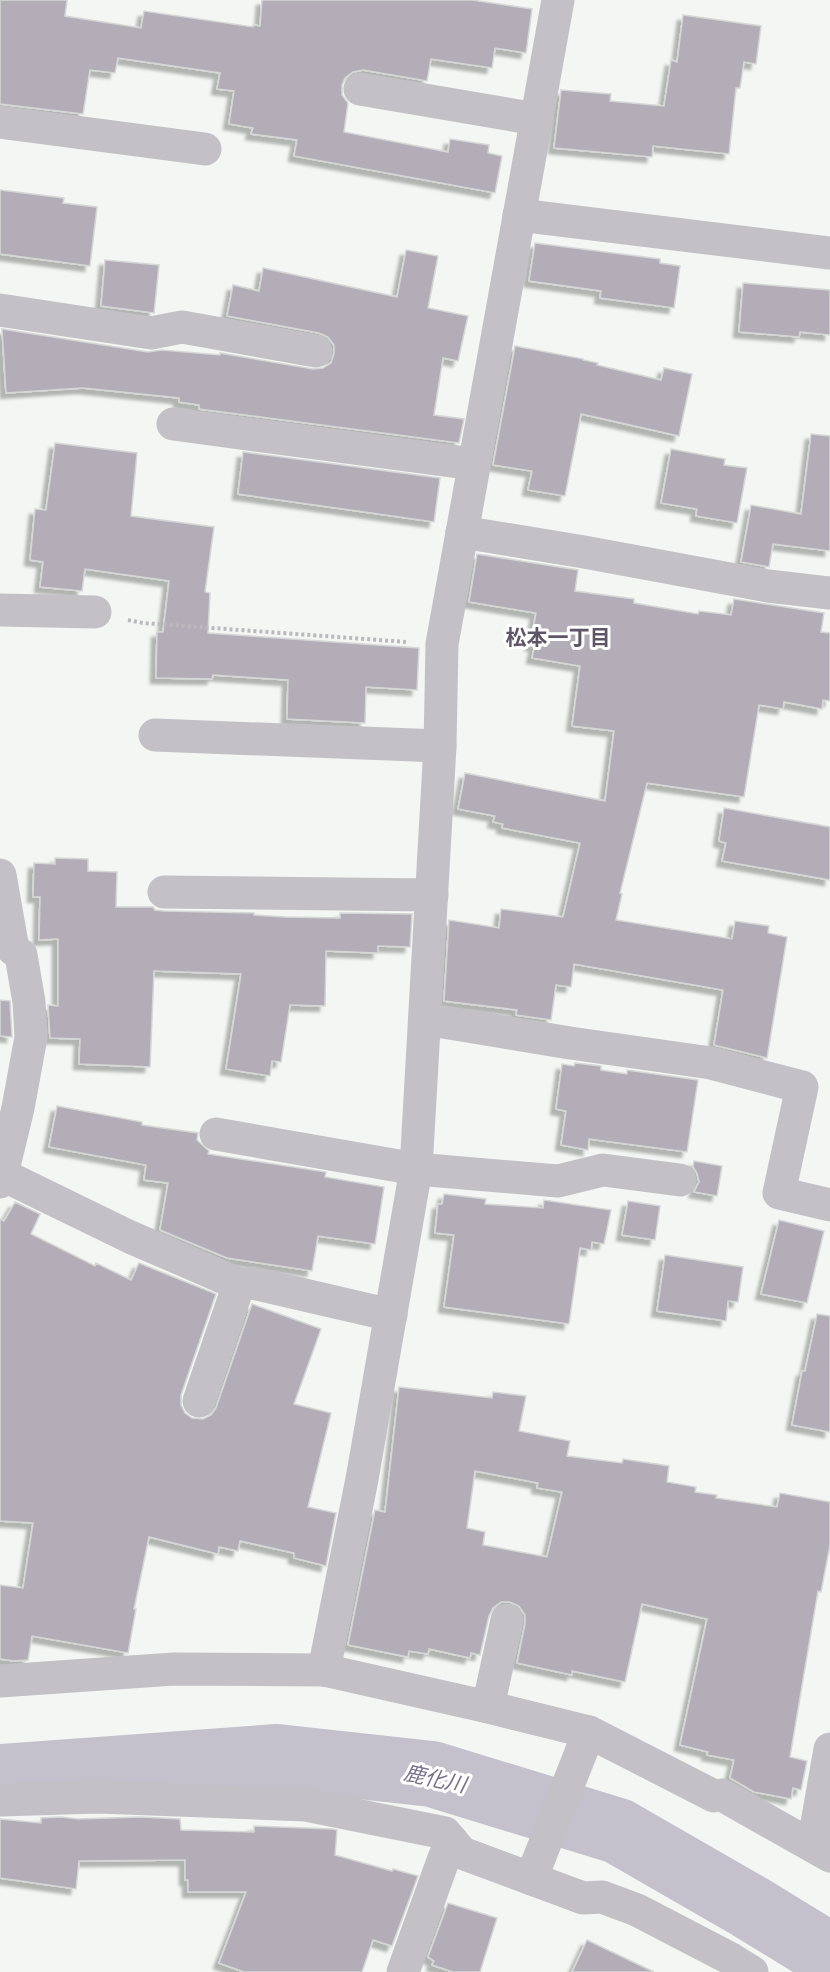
<svg xmlns="http://www.w3.org/2000/svg" width="830" height="1972" viewBox="0 0 830 1972" font-family="Inter,'Noto Sans JP',sans-serif">
  <style>
    .lines { fill: none; stroke-linecap: round; stroke-linejoin: round }
    .river { stroke: #c4c0cc; stroke-width: 66 }
    .building { fill: #b2adb7; stroke: #d5d7d6; stroke-width: 1.5; fill-rule: evenodd; filter: url(#shadow) }
    .path { stroke: #bcb9be; stroke-width: 4; stroke-dasharray: 3 3; stroke-linecap: butt }
    .minor { stroke: #c3c0c6; stroke-width: 33 }
    .labels { text-anchor: middle; stroke-width: 6; stroke-linejoin: round; paint-order: stroke }
    .neighbourhood-label { font-size: 21px; font-weight: bold; fill: #5e5566; stroke: #fff }
    .water-label { font-size: 21px; font-style: italic; fill: #786f8a; stroke: #fff }
  </style>
  <defs>
    <filter id="shadow"><feDropShadow dx="-5.5" dy="5.5" stdDeviation="1.5" flood-color="#0004"/></filter>
  </defs>
  <rect width="100%" height="100%" fill="#f3f6f3"/>
  <g class="lines">
    <!-- river -->
    <path class="river" d="M 0,1777 L 277,1757 L 432,1774 L 618,1831 L 750,1907 L 830,1956"/>
  </g>
  <!-- building -->
  <g class="building">
    <path d="M 0,0 L 67,0 L 65,16 L 141,28 L 144,11 L 253,27 L 253,25 L 260,26 L 262,0 L 472,0 L 532,9 L 526,53 L 495,48 L 492,68 L 431,59 L 427,81 L 363,70 L 353,72 L 345,78 L 342,85 L 342,95 L 348,103 L 344,132 L 448,152 L 450,139 L 489,145 L 488,153 L 502,156 L 495,193 L 294,156 L 297,140 L 251,134 L 253,128 L 229,124 L 234,91 L 217,89 L 220,73 L 118,58 L 115,73 L 90,70 L 83,114 L 0,104 Z"/>
    <path d="M 683,15 L 761,26 L 756,64 L 744,62 L 740,88 L 736,88 L 729,154 L 653,146 L 652,157 L 554,148 L 561,90 L 611,94 L 610,101 L 664,106 L 671,60 L 677,62 Z"/>
    <path d="M 0,190 L 64,198 L 63,203 L 97,207 L 90,266 L 0,254 Z"/>
    <path d="M 535,243 L 660,259 L 660,263 L 680,266 L 674,308 L 600,298 L 601,291 L 529,281 Z"/>
    <path d="M 406,250 L 438,256 L 428,308 L 468,316 L 458,361 L 443,358 L 434,415 L 464,419 L 459,443 L 199,409 L 199,405 L 179,402 L 179,398 L 83,388 L 6,393 L 2,329 L 148,352 L 162,350 L 220,355 L 220,353 L 313,369 L 323,368 L 331,363 L 334,354 L 334,345 L 328,337 L 319,333 L 227,316 L 233,285 L 259,291 L 263,268 L 397,297 Z"/>
    <path d="M 105,260 L 159,265 L 154,313 L 101,306 Z"/>
    <path d="M 743,283 L 830,290 L 830,335 L 800,332 L 799,337 L 739,332 Z"/>
    <path d="M 515,346 L 583,359 L 583,360 L 598,363 L 597,365 L 661,380 L 664,368 L 692,374 L 679,436 L 581,414 L 565,496 L 528,490 L 532,471 L 493,465 Z"/>
    <path d="M 811,434 L 830,436 L 830,551 L 773,544 L 769,567 L 741,562 L 751,505 L 801,514 Z"/>
    <path d="M 55,443 L 137,453 L 131,516 L 214,527 L 205,592 L 210,593 L 208,633 L 419,648 L 417,690 L 366,687 L 365,723 L 287,719 L 288,680 L 213,675 L 212,679 L 156,678 L 157,632 L 163,632 L 169,581 L 85,569 L 82,591 L 40,587 L 43,562 L 30,560 L 35,509 L 46,510 Z"/>
    <path d="M 671,449 L 725,459 L 724,465 L 747,468 L 737,523 L 696,516 L 697,509 L 661,503 Z"/>
    <path d="M 243,452 L 440,478 L 434,522 L 238,494 Z"/>
    <path d="M 477,554 L 578,570 L 575,591 L 634,599 L 634,603 L 698,614 L 699,611 L 731,615 L 734,599 L 824,613 L 821,632 L 830,633 L 830,701 L 823,700 L 822,709 L 784,702 L 783,709 L 759,705 L 744,797 L 647,783 L 620,893 L 622,894 L 616,920 L 732,939 L 735,921 L 769,926 L 768,933 L 787,937 L 767,1058 L 714,1045 L 723,990 L 574,964 L 571,987 L 556,985 L 551,1020 L 516,1015 L 517,1010 L 444,1001 L 449,920 L 499,928 L 501,909 L 563,917 L 580,843 L 502,828 L 503,824 L 493,822 L 495,816 L 458,809 L 465,773 L 605,801 L 614,731 L 572,726 L 580,666 L 532,658 L 535,645 L 530,645 L 536,613 L 469,602 Z"/>
    <path d="M 724,808 L 830,827 L 830,880 L 722,861 L 726,843 L 719,841 Z"/>
    <path d="M 55,858 L 88,859 L 88,871 L 117,872 L 116,907 L 153,907 L 155,910 L 164,911 L 254,913 L 254,915 L 285,917 L 340,918 L 340,913 L 412,914 L 410,947 L 378,946 L 378,953 L 326,951 L 325,1006 L 290,1005 L 281,1062 L 272,1061 L 270,1076 L 226,1069 L 241,974 L 154,971 L 150,1067 L 79,1064 L 80,1039 L 50,1038 L 48,1005 L 58,1006 L 58,939 L 39,940 L 40,897 L 33,897 L 34,863 L 55,864 Z"/>
    <path d="M 0,1000 L 10,1001 L 12,1037 L 0,1036 Z"/>
    <path d="M 575,1063 L 601,1066 L 601,1070 L 627,1074 L 627,1070 L 698,1080 L 687,1152 L 589,1139 L 588,1150 L 561,1145 L 566,1111 L 556,1109 L 562,1064 L 574,1066 Z"/>
    <path d="M 57,1106 L 142,1122 L 142,1125 L 198,1133 L 197,1140 L 209,1151 L 208,1154 L 326,1172 L 325,1177 L 384,1187 L 375,1244 L 318,1236 L 312,1271 L 227,1258 L 160,1230 L 168,1183 L 144,1180 L 146,1165 L 49,1147 Z"/>
    <path d="M 694,1161 L 722,1166 L 717,1196 L 694,1192 L 699,1182 L 697,1173 L 693,1167 Z"/>
    <path d="M 444,1194 L 486,1199 L 485,1204 L 543,1208 L 544,1200 L 611,1210 L 604,1244 L 592,1242 L 591,1250 L 580,1248 L 569,1324 L 444,1307 L 454,1235 L 435,1233 L 438,1204 L 442,1204 Z"/>
    <path d="M 628,1201 L 660,1206 L 655,1240 L 622,1235 Z"/>
    <path d="M 15,1202 L 40,1214 L 31,1234 L 95,1266 L 96,1263 L 131,1280 L 139,1263 L 216,1294 L 181,1395 L 181,1405 L 185,1413 L 192,1418 L 203,1419 L 211,1415 L 216,1408 L 252,1304 L 321,1329 L 294,1404 L 331,1413 L 308,1507 L 336,1513 L 326,1566 L 294,1558 L 294,1553 L 240,1541 L 238,1551 L 219,1547 L 218,1554 L 149,1537 L 134,1609 L 136,1609 L 128,1653 L 32,1636 L 28,1660 L 14,1661 L 0,1659 L 0,1585 L 23,1588 L 33,1523 L 0,1521 L 0,1219 L 4,1221 Z"/>
    <path d="M 779,1220 L 824,1231 L 807,1303 L 761,1294 Z"/>
    <path d="M 665,1255 L 743,1267 L 738,1302 L 728,1301 L 726,1321 L 657,1311 Z"/>
    <path d="M 817,1314 L 830,1316 L 830,1432 L 792,1425 L 802,1371 L 805,1371 Z"/>
    <path d="M 399,1387 L 492,1398 L 493,1392 L 526,1396 L 519,1431 L 570,1441 L 567,1456 L 622,1463 L 623,1459 L 669,1466 L 667,1482 L 696,1487 L 695,1492 L 717,1495 L 716,1498 L 777,1507 L 780,1493 L 830,1502 L 830,1545 L 821,1592 L 818,1591 L 790,1757 L 807,1761 L 801,1790 L 793,1788 L 791,1799 L 754,1792 L 730,1778 L 734,1760 L 707,1755 L 708,1752 L 680,1745 L 707,1619 L 642,1604 L 625,1682 L 572,1671 L 572,1675 L 517,1663 L 525,1624 L 525,1615 L 519,1606 L 510,1602 L 501,1602 L 493,1608 L 489,1616 L 480,1655 L 471,1653 L 470,1658 L 429,1649 L 428,1654 L 409,1651 L 408,1657 L 348,1645 L 375,1510 L 385,1512 ZM 475,1471 L 538,1483 L 537,1488 L 562,1492 L 547,1557 L 483,1545 L 485,1532 L 467,1528 Z"/>
    <path d="M 61,1817 L 78,1819 L 141,1817 L 180,1819 L 181,1830 L 254,1832 L 254,1826 L 332,1829 L 337,1830 L 335,1855 L 392,1871 L 393,1869 L 418,1876 L 392,1946 L 373,1940 L 362,1972 L 244,1972 L 219,1963 L 246,1892 L 188,1892 L 188,1880 L 185,1880 L 185,1860 L 79,1861 L 76,1889 L 0,1878 L 0,1819 L 41,1823 L 41,1818 Z"/>
    <path d="M 448,1903 L 497,1918 L 480,1972 L 453,1972 L 432,1965 L 434,1961 L 428,1957 Z"/>
    <path d="M 587,1940 L 654,1972 L 572,1972 Z"/>
  </g>
  <g class="lines">
    <!-- path -->
    <path class="path" d="M 128,620 L 143,623 L 407,642"/>
    <!-- minor -->
    <g class="minor">
      <path d="M 360,89 L 536,119"/>
      <path d="M 0,122 L 205,149"/>
      <path d="M 519,215 L 830,253"/>
      <path d="M 0,310 L 151,333 L 182,327 L 316,351"/>
      <path d="M 173,424 L 474,464"/>
      <path d="M 462,532 L 584,552 L 768,586 L 830,593"/>
      <path d="M 0,610 L 95,612"/>
      <path d="M 155,735 L 440,746"/>
      <path d="M 0,875 L 13,949 L 21,955 L 29,1002 L 31,1037 L 18,1108 L 0,1182"/>
      <path d="M 164,892 L 432,895"/>
      <path d="M 425,1019 L 570,1043 L 711,1063 L 802,1087 L 779,1193 L 830,1205"/>
      <path d="M 216,1134 L 416,1169 L 558,1181 L 603,1170 L 680,1180"/>
      <path d="M 3,1175 L 130,1237 L 241,1285"/>
      <path d="M 199,1401 L 236,1293 L 241,1285 L 253,1283 L 391,1315"/>
      <path d="M 324,1670 L 362,1479 L 416,1169 L 440,746 L 442,644 L 558,0"/>
      <path d="M 0,1681 L 174,1669 L 324,1670 L 488,1707 L 589,1732 L 714,1796 L 722,1795 L 830,1856"/>
      <path d="M 488,1707 L 507,1620"/>
      <path d="M 0,1800 L 99,1797 L 306,1805 L 445,1833 L 462,1853 L 583,1898 L 602,1897 L 637,1910 L 731,1959 L 752,1972"/>
      <path d="M 813,1846 L 830,1749"/>
      <path d="M 531,1879 L 589,1732"/>
      <path d="M 403,1972 L 444,1858 L 452,1841"/>
    </g>
  </g>
  <g class="labels">
    <!-- neighbourhood labels -->
    <g class="neighbourhood-label">
      <text x="558" y="645">松本一丁目</text>
    </g>
    <!-- water labels -->
    <g class="water-label">
      <text transform="translate(435 1779) rotate(12)" y="7">鹿化川</text>
    </g>
  </g>
</svg>
